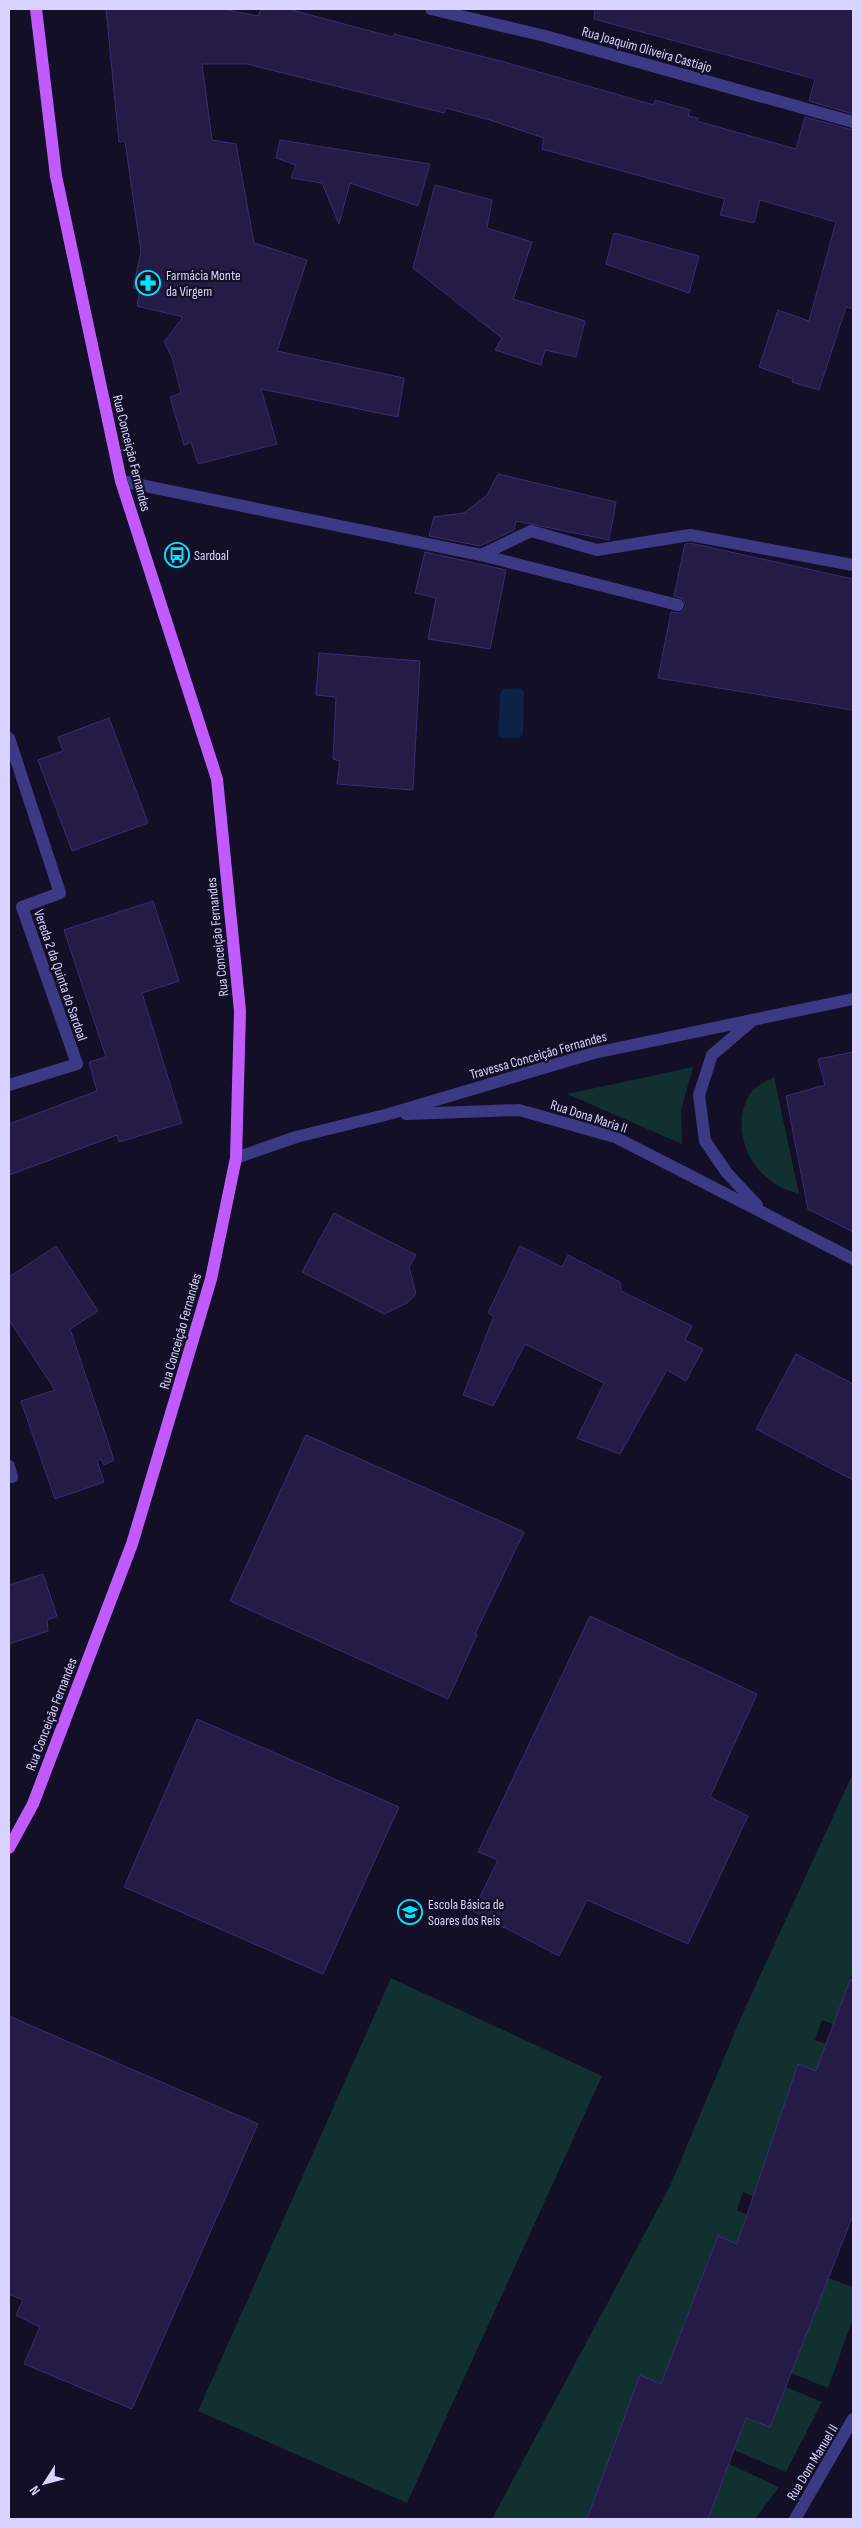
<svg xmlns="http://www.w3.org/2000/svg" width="862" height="2528" viewBox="0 0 862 2528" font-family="'Sofia Sans Condensed',sans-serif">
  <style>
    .green { fill: #12302f }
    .water { fill: #0c2248 }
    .building { fill: #241b47; stroke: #3b2d73 }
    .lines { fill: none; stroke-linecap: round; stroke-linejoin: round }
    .minor { stroke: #3d3a85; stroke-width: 12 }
    .major { stroke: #c25bff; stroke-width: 12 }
    .labels { text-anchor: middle; stroke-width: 4.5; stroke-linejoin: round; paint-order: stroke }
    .street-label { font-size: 14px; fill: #d9d4ff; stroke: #130f26 }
    .poi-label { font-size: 14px; fill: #d9d4ff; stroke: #130f26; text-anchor: start }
  </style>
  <rect width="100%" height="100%" fill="#130f26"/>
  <!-- green -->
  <g class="green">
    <path d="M 693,1067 L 681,1110 L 682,1144 L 567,1094 Z"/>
    <path d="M 774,1077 L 799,1194 C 791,1191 781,1188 774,1183 C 745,1165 731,1122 751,1092 C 756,1086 767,1081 774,1077 Z"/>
    <path d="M 853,1773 L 853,1972 L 835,2020 L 852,2026 L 850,2031 L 822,2020 L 815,2040 L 853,2054 L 853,2085 L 798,2064 L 759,2199 L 743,2192 L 737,2210 L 750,2216 L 740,2245 L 717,2237 L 661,2384 L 640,2375 L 587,2519 L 492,2519 L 670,2186 L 742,2015 Z"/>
    <path d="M 391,1978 L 602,2076 L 407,2503 L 198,2411 Z"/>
    <path d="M 828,2278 L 853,2287 L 853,2318 L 828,2388 L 791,2373 Z"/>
    <path d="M 786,2387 L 822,2402 L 786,2472 L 734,2450 L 746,2418 L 770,2427 Z"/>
    <path d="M 729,2464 L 779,2487 L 755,2519 L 708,2519 Z"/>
  </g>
  <!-- water -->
  <path class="water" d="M 521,688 L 524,692 L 523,734 L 519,738 L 502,738 L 498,734 L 500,694 L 503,689 Z"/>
  <!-- building -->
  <g class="building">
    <path d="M 106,9 L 222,9 L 258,16 L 261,9 L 288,9 L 393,37 L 394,34 L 504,62 L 654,105 L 655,100 L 690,110 L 688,116 L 698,118 L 697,121 L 796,149 L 805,117 L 853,130 L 853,309 L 846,307 L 819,390 L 792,382 L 793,379 L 759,367 L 778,310 L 809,321 L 836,222 L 760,200 L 754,223 L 720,215 L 725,199 L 542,149 L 544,138 L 490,120 L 446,108 L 444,113 L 247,64 L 202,64 L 212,140 L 236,144 L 254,243 L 307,260 L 277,351 L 404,378 L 398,417 L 261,389 L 277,444 L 198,464 L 191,442 L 184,445 L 170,397 L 181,393 L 172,357 L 164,342 L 183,317 L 137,306 L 140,290 L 133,288 L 141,252 L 125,141 L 119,142 Z"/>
    <path d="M 595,9 L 853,9 L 853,114 L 809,101 L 815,79 L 594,19 Z"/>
    <path d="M 280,140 L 430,164 L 418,206 L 350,183 L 339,224 L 322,183 L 291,178 L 296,165 L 276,158 Z"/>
    <path d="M 435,185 L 492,200 L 487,228 L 532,242 L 513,299 L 585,321 L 576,357 L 545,350 L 541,365 L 495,350 L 502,338 L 413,268 Z"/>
    <path d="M 614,233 L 699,256 L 689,293 L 606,264 Z"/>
    <path d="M 498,474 L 616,502 L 609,540 L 516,521 L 514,530 L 480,546 L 429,536 L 434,517 L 464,513 L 487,495 Z"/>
    <path d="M 690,543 L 853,579 L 853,710 L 658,678 L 671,612 L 681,613 L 686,607 L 683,599 L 674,596 L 685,544 Z"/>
    <path d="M 425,552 L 506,570 L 490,649 L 428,639 L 436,598 L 415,593 Z"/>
    <path d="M 319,653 L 420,661 L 413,790 L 337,784 L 340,761 L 333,759 L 336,697 L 316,695 Z"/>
    <path d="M 109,718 L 148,823 L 72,851 L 38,760 L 63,751 L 58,737 Z"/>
    <path d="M 153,901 L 179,981 L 142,993 L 182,1123 L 119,1142 L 117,1135 L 9,1175 L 9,1124 L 97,1091 L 89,1062 L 106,1057 L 64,930 Z"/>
    <path d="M 853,1052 L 853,1232 L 808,1209 L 786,1096 L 825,1085 L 818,1059 Z"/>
    <path d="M 334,1213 L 416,1255 L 409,1267 L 416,1294 L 407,1303 L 384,1314 L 302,1272 Z"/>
    <path d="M 56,1246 L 98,1311 L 70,1329 L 114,1460 L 104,1465 L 101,1459 L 97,1461 L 104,1482 L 55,1499 L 21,1401 L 55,1390 L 9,1320 L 9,1277 Z"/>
    <path d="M 520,1246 L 562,1267 L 568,1255 L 620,1282 L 621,1291 L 692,1326 L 685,1340 L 703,1349 L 686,1381 L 667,1370 L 620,1454 L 577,1438 L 604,1383 L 525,1344 L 493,1406 L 463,1395 L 494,1316 L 488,1313 Z"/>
    <path d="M 796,1354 L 853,1384 L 853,1480 L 756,1429 Z"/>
    <path d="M 306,1435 L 524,1532 L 475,1634 L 477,1635 L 448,1699 L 230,1601 Z"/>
    <path d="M 43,1574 L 57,1616 L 47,1620 L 48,1631 L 9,1644 L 9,1585 Z"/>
    <path d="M 590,1616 L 757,1694 L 710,1797 L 748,1816 L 688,1944 L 587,1900 L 559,1956 L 473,1911 L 498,1860 L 478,1852 Z"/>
    <path d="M 197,1719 L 399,1807 L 323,1974 L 124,1887 Z"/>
    <path d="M 850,1980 L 853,1980 L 853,2215 L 770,2427 L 746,2418 L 708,2519 L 587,2519 L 640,2375 L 661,2384 L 718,2236 L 737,2244 L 798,2064 L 816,2071 Z"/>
    <path d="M 9,2016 L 258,2124 L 132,2409 L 24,2364 L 40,2327 L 16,2315 L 23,2300 L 9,2294 Z"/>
  </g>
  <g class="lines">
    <!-- minor -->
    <g class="minor">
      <path d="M 431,9 L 545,36 L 853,122"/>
      <path d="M 121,481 L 481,555 L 531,531 L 597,550 L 690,535 L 853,565"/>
      <path d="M 481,555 L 678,605"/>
      <path d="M 9,738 L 60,893 L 22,907 L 77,1064 L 9,1085"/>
      <path d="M 753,1020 L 712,1055 L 699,1095 L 705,1141 L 727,1173 L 757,1205"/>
      <path d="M 406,1114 L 519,1110 L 615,1137 L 853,1259"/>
      <path d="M 236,1158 L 296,1137 L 389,1114 L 594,1053 L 853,999"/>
      <path d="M 9,1466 L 12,1477"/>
      <path d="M 795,2519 L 853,2419"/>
    </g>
    <!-- major -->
    <path class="major" d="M 9,1848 L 33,1804 L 132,1544 L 211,1279 L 236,1158 L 240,1011 L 217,779 L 121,481 L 56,176 L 36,9"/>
  </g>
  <!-- icons -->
  <defs>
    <symbol id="pharmacy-ring" viewBox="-11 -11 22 22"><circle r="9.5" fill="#130f26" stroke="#00e5ff" stroke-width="1.5"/><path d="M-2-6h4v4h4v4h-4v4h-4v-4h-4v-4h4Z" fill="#00e5ff"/></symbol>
    <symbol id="bus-ring" viewBox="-11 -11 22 22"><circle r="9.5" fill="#130f26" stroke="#00e5ff" stroke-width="1.5"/><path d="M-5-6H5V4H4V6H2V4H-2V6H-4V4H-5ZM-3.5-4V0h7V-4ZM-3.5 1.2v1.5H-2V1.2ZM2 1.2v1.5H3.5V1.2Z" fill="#00e5ff"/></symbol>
    <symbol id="school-ring" viewBox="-11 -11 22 22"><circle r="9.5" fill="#130f26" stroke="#00e5ff" stroke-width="1.5"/><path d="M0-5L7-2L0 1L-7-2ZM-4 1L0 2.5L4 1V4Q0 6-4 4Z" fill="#00e5ff"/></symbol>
  </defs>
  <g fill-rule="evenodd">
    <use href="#pharmacy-ring" x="134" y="269" width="28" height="28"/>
    <use href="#bus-ring" x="163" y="541" width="28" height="28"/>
    <use href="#school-ring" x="396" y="1898" width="28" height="28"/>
  </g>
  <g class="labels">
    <!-- street labels -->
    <g class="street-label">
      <text transform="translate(647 49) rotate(16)" y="5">Rua Joaquim Oliveira Castiajo</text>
      <text transform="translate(132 453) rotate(76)" y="5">Rua Conceição Fernandes</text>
      <text transform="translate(217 937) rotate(-96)" y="5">Rua Conceição Fernandes</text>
      <text transform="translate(61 975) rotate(71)" y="5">Vereda 2 da Quinta do Sardoal</text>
      <text transform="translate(538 1055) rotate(-16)" y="5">Travessa Conceição Fernandes</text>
      <text transform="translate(589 1116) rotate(18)" y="5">Rua Dona Maria II</text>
      <text transform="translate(180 1331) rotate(-74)" y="5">Rua Conceição Fernandes</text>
      <text transform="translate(51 1714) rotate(-69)" y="5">Rua Conceição Fernandes</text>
      <text transform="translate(812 2462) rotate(-59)" y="5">Rua Dom Manuel II</text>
    </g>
    <!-- poi labels -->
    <g class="poi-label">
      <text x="166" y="280">Farmácia Monte<tspan x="166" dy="16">da Virgem</tspan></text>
      <text x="194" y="560">Sardoal</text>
      <text x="428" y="1909">Escola Básica de<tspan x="428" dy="16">Soares dos Reis</tspan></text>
    </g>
  </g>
  <!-- border -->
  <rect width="862" height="2528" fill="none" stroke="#d9d4ff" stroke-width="20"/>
  <!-- north arrow -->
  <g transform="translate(45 2483) rotate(234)" stroke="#130f26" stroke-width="4" paint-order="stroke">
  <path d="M0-4L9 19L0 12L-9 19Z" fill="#d9d4ff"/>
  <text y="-8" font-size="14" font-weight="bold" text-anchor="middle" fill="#d9d4ff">N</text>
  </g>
</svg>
